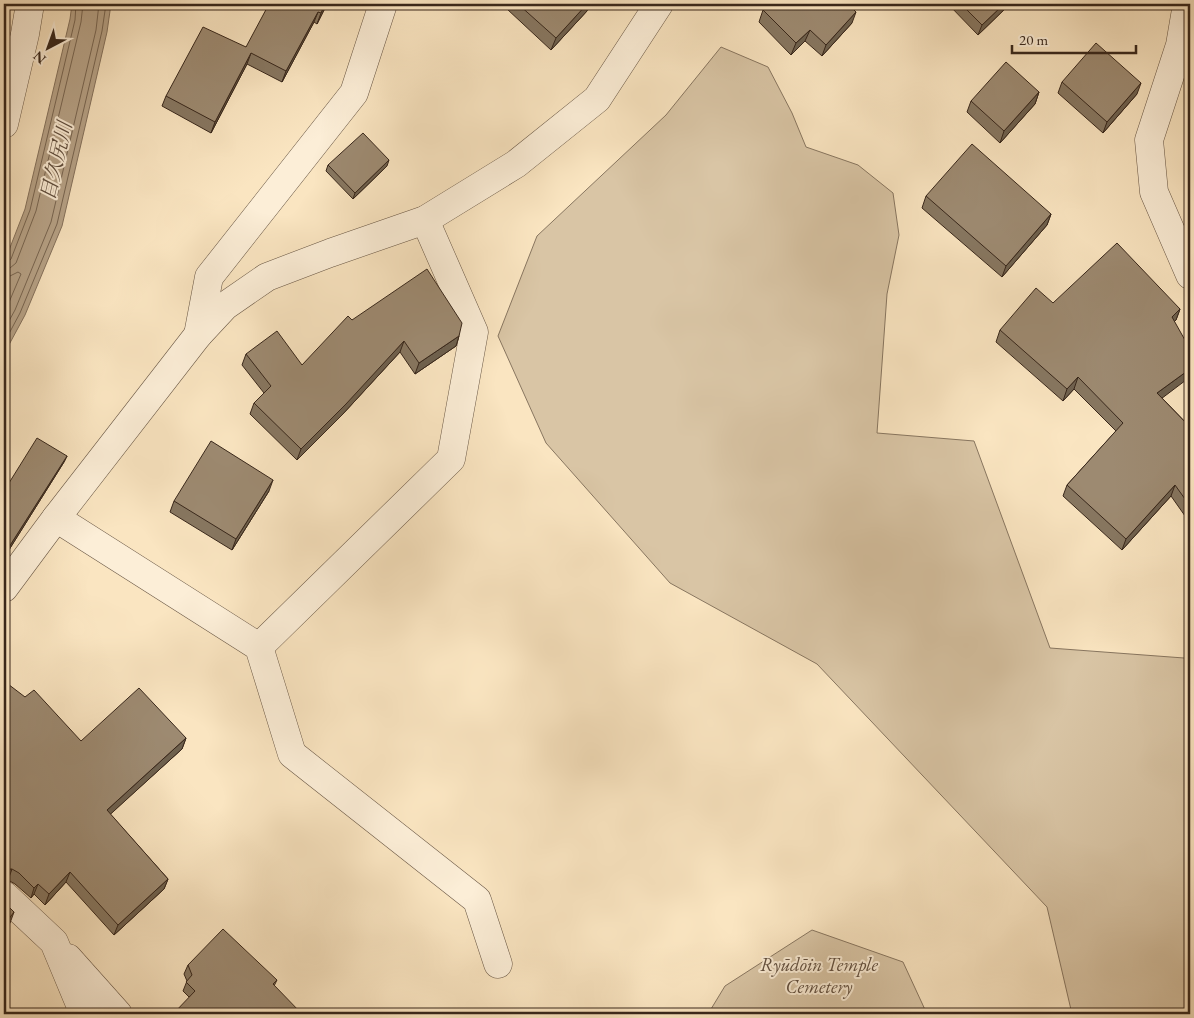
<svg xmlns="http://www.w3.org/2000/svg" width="1194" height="1018" viewBox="0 0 1194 1018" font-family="'EB Garamond','Noto Serif JP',serif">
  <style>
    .green { fill: #d9c5a5; stroke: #887660 }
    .water { fill: #b8a489; stroke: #85725d }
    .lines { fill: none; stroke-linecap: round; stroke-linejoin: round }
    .shore { stroke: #786652; stroke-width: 1 }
    .minor-casing { stroke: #685644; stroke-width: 29 }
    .minor { stroke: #fceed7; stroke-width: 28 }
    .wall { fill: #877761; stroke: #38271b }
    .shaded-wall { fill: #6e614f; stroke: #38271b }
    .building { fill: #9d8a71; stroke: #38271b }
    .labels { text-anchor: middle; stroke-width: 4; stroke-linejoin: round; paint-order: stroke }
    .park-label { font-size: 19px; font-style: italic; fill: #604e3e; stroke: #fceed7 }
    .water-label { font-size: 20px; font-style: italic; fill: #5e4c3c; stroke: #fceed7 }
  </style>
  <rect width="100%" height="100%" fill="#fae5c1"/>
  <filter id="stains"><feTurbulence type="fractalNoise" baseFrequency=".004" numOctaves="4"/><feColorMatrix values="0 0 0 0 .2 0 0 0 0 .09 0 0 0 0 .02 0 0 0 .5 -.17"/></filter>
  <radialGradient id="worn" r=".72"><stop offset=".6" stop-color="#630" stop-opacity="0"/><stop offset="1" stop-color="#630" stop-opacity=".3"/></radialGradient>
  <!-- green -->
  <g class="green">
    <path d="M 721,47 L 768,67 L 792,113 L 806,147 L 858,165 L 893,193 L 899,235 L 887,294 L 877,433 L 974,441 L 1050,648 L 1184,658 L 1190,653 L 1190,1014 L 1072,1014 L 1047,907 L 817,664 L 670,583 L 546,443 L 498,336 L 537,236 L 666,115 Z"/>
    <path d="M 812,930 L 903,962 L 927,1014 L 708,1014 L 725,986 Z"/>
  </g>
  <!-- water -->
  <path class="water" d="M 72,4 L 111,4 L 107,32 L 62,226 L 25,315 L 4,354 L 4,263 L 25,209 L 70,19 Z"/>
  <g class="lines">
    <!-- shore -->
    <g class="shore">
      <path d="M 4,263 L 8,262 L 11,259 L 30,210 L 75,20 L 76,4"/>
      <path d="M 4,269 L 10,268 L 16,263 L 36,211 L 81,22 L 83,4"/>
      <path d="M 4,277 L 10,276 L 18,272 L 21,274 L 4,314"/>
      <path d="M 4,330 L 15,310 L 51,222 L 96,30 L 99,4"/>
      <path d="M 4,343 L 20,313 L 57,224 L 102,31 L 106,4"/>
    </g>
    <defs>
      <g id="minor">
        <path d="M 1187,4 L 1180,45 L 1149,140 L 1154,192 L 1190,275"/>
        <path d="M 4,124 L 25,34 L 30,4"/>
        <path d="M 198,335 L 209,277 L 354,93 L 383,4"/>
        <path d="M 56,518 L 259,647 L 292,754 L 477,900 L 498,964"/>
        <path d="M 4,588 L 56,518 L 198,335 L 225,306 L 267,277 L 330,253 L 425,220 L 516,164 L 597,99 L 659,4"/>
        <path d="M 259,647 L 451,459 L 474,332 L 425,220"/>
        <path d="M 4,895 L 54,942 L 84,1014"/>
        <path d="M 68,958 L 118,1014"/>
      </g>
    </defs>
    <!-- minor casing -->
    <use href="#minor" class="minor-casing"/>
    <!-- minor -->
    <use href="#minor" class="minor"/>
  </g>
  <!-- wall -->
  <g class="wall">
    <path d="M 327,4 L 317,24 L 314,22 L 282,82 L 247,64 L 211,133 L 162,106 L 166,96 L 246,47 Z"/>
    <path d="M 509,4 L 589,4 L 587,11 L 551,50 L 507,9 Z"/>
    <path d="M 948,4 L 1010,4 L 978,35 Z"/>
    <path d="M 763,10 L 852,23 L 822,56 L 805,41 L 791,55 L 759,22 Z"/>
    <path d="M 1062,82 L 1137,94 L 1103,133 L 1058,93 Z"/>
    <path d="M 1039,92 L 1035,104 L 1000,143 L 967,112 L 971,101 Z"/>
    <path d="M 328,165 L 387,166 L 353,199 L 326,171 Z"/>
    <path d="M 926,196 L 1051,214 L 1047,225 L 1002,277 L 922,208 Z"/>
    <path d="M 1180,309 L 1176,320 L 1174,321 L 1162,398 L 1190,427 L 1190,523 L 1171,496 L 1122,550 L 1063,496 L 1067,485 L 1116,431 L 1074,389 L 1063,401 L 996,342 L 1000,330 Z"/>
    <path d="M 352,320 L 459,336 L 456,346 L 415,374 L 400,352 L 342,415 L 297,460 L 250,414 L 254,403 L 264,393 L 242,365 L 246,354 L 302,365 Z"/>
    <path d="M 67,456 L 64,462 L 7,553 L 4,551 L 4,491 Z"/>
    <path d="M 269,491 L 232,550 L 170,512 L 174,501 Z"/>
    <path d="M 186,738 L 182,749 L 110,814 L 168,879 L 164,889 L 114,935 L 66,882 L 45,905 L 34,894 L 31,898 L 15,884 L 8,880 L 4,880 L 81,741 Z"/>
    <path d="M 188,965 L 277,980 L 274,986 L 189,997 L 183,991 L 187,981 L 184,974 Z"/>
  </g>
  <!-- shaded-wall -->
  <g class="shaded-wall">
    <path d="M 325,4 L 327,4 L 317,24 L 321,13 Z"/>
    <path d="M 587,4 L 589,4 L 587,11 L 551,50 L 556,38 Z"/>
    <path d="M 1004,4 L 1010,4 L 978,35 L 982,25 Z"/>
    <path d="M 318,12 L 314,22 L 282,82 L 286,71 Z"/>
    <path d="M 856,12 L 852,23 L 822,56 L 826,45 Z"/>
    <path d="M 810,30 L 805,41 L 791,55 L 796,43 Z"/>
    <path d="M 251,53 L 247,64 L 211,133 L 215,122 Z"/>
    <path d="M 1141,83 L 1137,94 L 1103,133 L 1107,122 Z"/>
    <path d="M 1039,92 L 1035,104 L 1000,143 L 1004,131 Z"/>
    <path d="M 389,160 L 387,166 L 353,199 L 355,193 Z"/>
    <path d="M 1051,214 L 1047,225 L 1002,277 L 1006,266 Z"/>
    <path d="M 1180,309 L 1176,320 L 1168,328 L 1172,317 Z"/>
    <path d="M 459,336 L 456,346 L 415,374 L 419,363 Z"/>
    <path d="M 404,341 L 400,352 L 342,415 L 297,460 L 301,449 Z"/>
    <path d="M 1190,369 L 1190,377 L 1153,405 L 1157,393 Z"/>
    <path d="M 1078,377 L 1074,389 L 1063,401 L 1067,389 Z"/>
    <path d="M 67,456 L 64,462 L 7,553 L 9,547 Z"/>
    <path d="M 273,480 L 269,491 L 232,550 L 236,539 Z"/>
    <path d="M 1175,485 L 1171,496 L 1122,550 L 1126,539 Z"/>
    <path d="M 186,738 L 182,749 L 103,821 L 107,810 Z"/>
    <path d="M 4,869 L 12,869 L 8,880 L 4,880 Z"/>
    <path d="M 70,872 L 66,882 L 45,905 L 49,894 Z"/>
    <path d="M 168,879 L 164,889 L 114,935 L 118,925 Z"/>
    <path d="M 38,884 L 34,894 L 31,898 L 34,888 Z"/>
    <path d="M 14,912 L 10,923 L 4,931 L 4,925 Z"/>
    <path d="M 8,965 L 4,976 L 4,970 Z"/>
  </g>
  <!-- building -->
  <g class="building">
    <path d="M 269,4 L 325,4 L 321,13 L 318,12 L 286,71 L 251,53 L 215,122 L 166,96 L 203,27 L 246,47 Z"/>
    <path d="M 518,4 L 587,4 L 556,38 Z"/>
    <path d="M 769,4 L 848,4 L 856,12 L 826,45 L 810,30 L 796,43 L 763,10 Z"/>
    <path d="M 961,4 L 1004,4 L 982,25 Z"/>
    <path d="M 1096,43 L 1141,83 L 1107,122 L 1062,82 Z"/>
    <path d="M 1006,62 L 1039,92 L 1004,131 L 971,101 Z"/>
    <path d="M 363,133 L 389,160 L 355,193 L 328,165 Z"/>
    <path d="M 972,144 L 1051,214 L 1006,266 L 926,196 Z"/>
    <path d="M 1117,243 L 1180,309 L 1172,317 L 1190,349 L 1190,369 L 1157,393 L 1190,427 L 1190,506 L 1175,485 L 1126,539 L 1067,485 L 1123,423 L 1078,377 L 1067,389 L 1000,330 L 1036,288 L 1053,303 Z"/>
    <path d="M 427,269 L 460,320 L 462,323 L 459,336 L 419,363 L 404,341 L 346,404 L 301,449 L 254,403 L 271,386 L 246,354 L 277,331 L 302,365 L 348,316 L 352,320 Z"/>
    <path d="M 37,438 L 67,456 L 9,547 L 4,544 L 4,491 Z"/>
    <path d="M 211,441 L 273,480 L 236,539 L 174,501 Z"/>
    <path d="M 4,681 L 25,697 L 34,690 L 81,741 L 139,688 L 186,738 L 107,810 L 168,879 L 118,925 L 70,872 L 49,894 L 38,884 L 34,888 L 19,873 L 12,869 L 4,869 Z"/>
    <path d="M 4,902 L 14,912 L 4,925 Z"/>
    <path d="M 223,929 L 277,980 L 273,984 L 302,1014 L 173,1014 L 195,991 L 186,982 L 192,975 L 188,965 Z"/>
    <path d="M 4,961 L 8,965 L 4,970 Z"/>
  </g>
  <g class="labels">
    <!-- park labels -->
    <g class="park-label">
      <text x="819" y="971">Ryūdōin Temple<tspan x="819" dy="22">Cemetery</tspan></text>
    </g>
    <!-- water labels -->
    <g class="water-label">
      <text transform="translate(56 161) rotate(-77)" y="7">目久尻川</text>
    </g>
  </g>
  <!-- margin -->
  <rect width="1194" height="1018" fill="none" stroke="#fae5c1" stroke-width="20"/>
  <rect x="5" y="5" width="1184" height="1008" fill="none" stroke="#38271b" stroke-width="2.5"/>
  <rect x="10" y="10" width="1174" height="998" fill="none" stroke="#38271b"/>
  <!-- north arrow -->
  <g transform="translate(48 48) rotate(221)" stroke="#fceed7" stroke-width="4" paint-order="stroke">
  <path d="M0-4L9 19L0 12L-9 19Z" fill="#38271b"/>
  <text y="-8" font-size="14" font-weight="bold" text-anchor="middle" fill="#38271b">N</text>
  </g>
  <!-- scale -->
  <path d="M1012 45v8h124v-8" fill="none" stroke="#38271b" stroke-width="2.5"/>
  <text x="1019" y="45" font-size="15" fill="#38271b" stroke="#fceed7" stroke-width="4" paint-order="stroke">20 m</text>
  <rect width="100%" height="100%" filter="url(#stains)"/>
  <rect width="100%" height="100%" fill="url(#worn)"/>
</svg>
